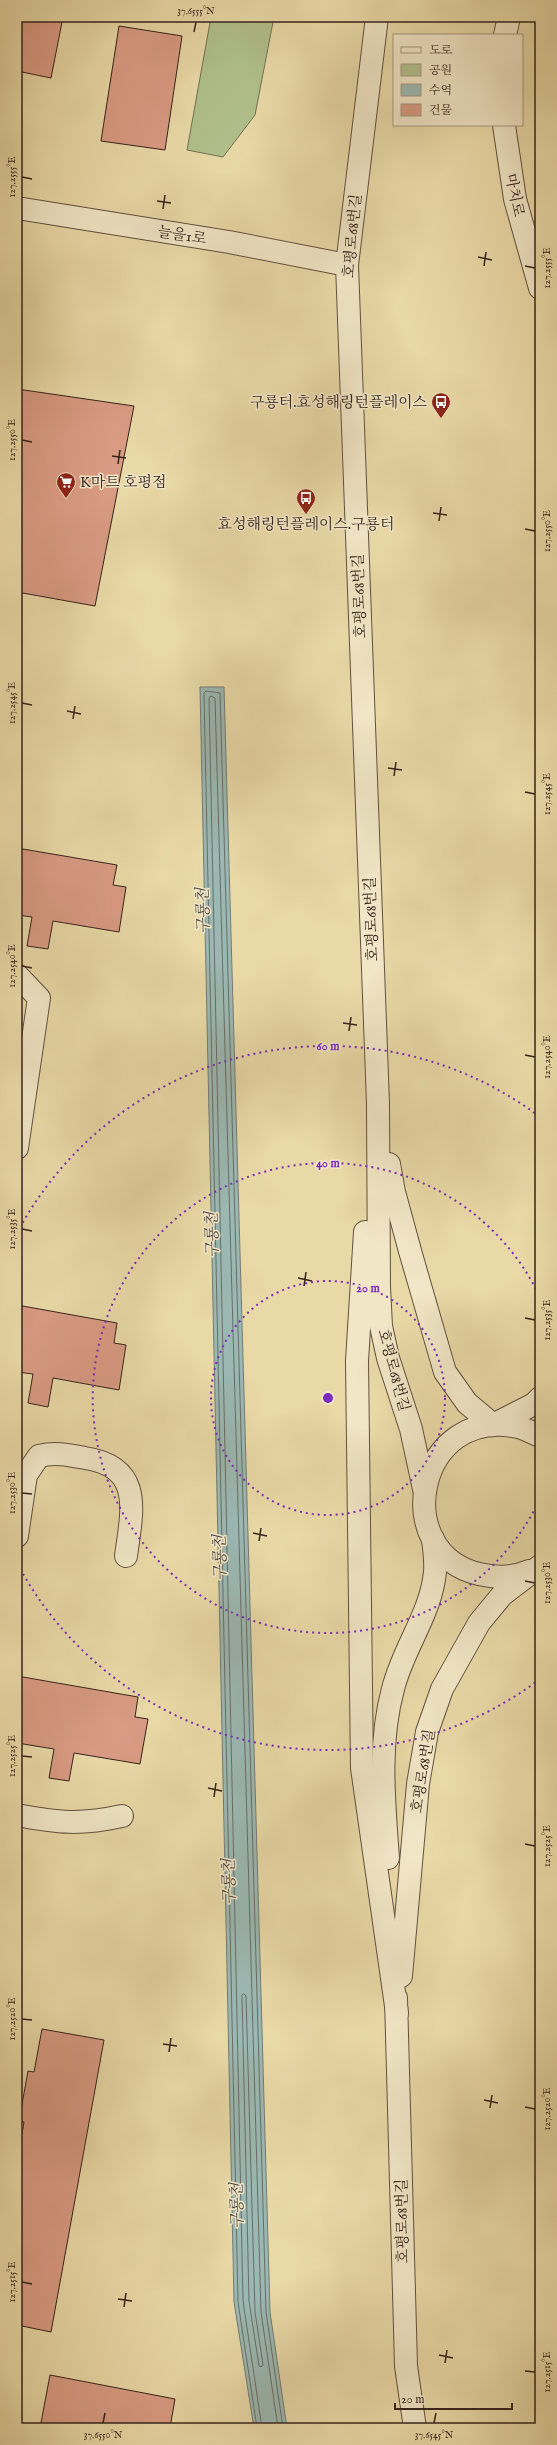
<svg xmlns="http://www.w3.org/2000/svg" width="557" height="2445" viewBox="0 0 557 2445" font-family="'IM FELL English','Noto Serif KR',serif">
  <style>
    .green { fill: #b0c08c; stroke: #727254 }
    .water { fill: #9bb8b2; stroke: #727c76 }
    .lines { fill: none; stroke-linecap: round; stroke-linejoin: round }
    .shore { stroke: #686e67; stroke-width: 1 }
    .building { fill: #d99b83; stroke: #35231c }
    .service-casing { stroke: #62503f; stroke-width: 24 }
    .tertiary-casing { stroke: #62503f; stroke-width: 24 }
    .service { stroke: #f1e6c6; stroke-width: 22 }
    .tertiary { stroke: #f1e6c6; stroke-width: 22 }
    .ticks { fill: none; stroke: #35231c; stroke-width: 1.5 }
    .ring { fill: none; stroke: #7b2cbf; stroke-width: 2; stroke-dasharray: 2 4 }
    .labels { text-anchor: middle; stroke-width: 3; stroke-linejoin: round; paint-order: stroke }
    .street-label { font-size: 15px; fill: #35231c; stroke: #f1e6c6 }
    .poi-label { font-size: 15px; fill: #35231c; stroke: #f1e6c6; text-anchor: end }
    .water-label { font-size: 16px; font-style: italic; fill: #4e4842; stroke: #f1e6c6 }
    .centre { fill: #7b2cbf; stroke: #f1e6c6; stroke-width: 2 }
    .ring-label { font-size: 12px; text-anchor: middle; font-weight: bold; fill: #7b2cbf; stroke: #f1e6c6; stroke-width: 3; stroke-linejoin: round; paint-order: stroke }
    .neatline { fill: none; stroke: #35231c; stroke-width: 1.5 }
    .ticks-label { font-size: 10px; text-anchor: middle; fill: #35231c }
  </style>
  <rect width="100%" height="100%" fill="#e9d9a7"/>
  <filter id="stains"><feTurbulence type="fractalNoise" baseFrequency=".005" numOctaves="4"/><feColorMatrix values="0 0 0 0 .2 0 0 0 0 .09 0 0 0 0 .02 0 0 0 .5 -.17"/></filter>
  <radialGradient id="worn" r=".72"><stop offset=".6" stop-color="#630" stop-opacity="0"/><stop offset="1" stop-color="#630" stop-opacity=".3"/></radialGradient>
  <!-- green -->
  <path class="green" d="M 211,17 L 274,17 L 255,115 L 223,157 L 187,150 Z"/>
  <!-- water -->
  <path class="water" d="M 200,687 L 224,687 L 270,2312 L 287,2428 L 254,2428 L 234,2302 Z"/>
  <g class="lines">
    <!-- shore -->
    <g class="shore">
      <path d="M 244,1994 L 246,1996 L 255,2312 L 263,2365 L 261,2367 L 259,2366 L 249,2301 L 242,1996 Z"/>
      <path d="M 257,2428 L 238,2302 L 204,693 L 206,691 L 220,693 L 266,2312 L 283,2428"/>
      <path d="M 262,2428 L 243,2301 L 209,698 L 211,696 L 215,698 L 261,2312 L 278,2428"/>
    </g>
  </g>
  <!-- building -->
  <g class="building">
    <path d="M 17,17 L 63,17 L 51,78 L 17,71 Z"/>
    <path d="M 119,26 L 182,36 L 165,150 L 101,141 Z"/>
    <path d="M 17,389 L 134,406 L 95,606 L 17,592 Z"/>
    <path d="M 17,848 L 117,865 L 113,885 L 126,887 L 119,932 L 53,921 L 48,949 L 27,946 L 32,917 L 17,915 Z"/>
    <path d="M 17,1305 L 117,1323 L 114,1343 L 126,1345 L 119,1390 L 53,1378 L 48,1407 L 28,1403 L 33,1374 L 17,1372 Z"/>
    <path d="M 17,1676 L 138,1697 L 135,1717 L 148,1719 L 140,1764 L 74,1753 L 69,1781 L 49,1778 L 54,1749 L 17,1743 Z"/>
    <path d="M 42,2029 L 104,2040 L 51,2332 L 17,2325 L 17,2163 L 24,2122 L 19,2121 L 28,2071 L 34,2072 Z"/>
    <path d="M 50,2375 L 175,2399 L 170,2428 L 40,2428 Z"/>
  </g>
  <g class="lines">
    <defs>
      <g id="service">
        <path d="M 17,975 L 39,998 L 17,1148"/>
        <path d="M 17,1536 L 26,1475 L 39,1456 C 55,1452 69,1455 85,1458 C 144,1467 132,1511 126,1556"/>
        <path d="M 17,1815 C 58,1823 81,1825 122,1816"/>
      </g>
      <g id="tertiary">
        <path d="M 377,17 L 347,265 L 378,1104 L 379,1287 L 381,1326 L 388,1358 L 411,1429 L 424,1489"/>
        <path d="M 505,35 L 509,17"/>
        <path d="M 504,125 L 515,199 L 540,288"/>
        <path d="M 17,208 L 229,242 L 347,265"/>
        <path d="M 389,1164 L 394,1192 L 410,1251 L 445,1372 L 467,1403 L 493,1425 L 534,1404 L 540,1398"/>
        <path d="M 365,1232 L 357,1361 L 362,1768 L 397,2013"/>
        <path d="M 529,1571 C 513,1578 496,1578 479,1574 C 388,1552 417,1405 518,1427 C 525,1429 533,1433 540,1436"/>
        <path d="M 388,1858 C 384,1802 378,1744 393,1689 C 403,1648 431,1614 435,1572 C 436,1561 434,1549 433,1539"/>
        <path d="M 401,1976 L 418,1784 L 427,1732 L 442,1689 L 479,1623 L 502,1595 L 540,1566"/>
        <path d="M 396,1998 L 406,2366 L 415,2428"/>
      </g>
    </defs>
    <!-- service casing -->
    <use href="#service" class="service-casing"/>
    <!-- tertiary casing -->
    <use href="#tertiary" class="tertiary-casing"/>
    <!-- service -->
    <use href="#service" class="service"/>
    <!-- tertiary -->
    <use href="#tertiary" class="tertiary"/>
  </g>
  <!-- ticks -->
  <path class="ticks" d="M 194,32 L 196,22M 22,177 L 32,179M 157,201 L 171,203M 163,209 L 165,195M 478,257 L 492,260M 484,266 L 486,252M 525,266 L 535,268M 22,440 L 32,442M 112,456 L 126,458M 118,464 L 120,450M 433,513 L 447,515M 439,521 L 441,507M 525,529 L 535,531M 22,703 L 32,705M 67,711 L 81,714M 73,719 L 75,706M 388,768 L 402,770M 394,776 L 396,762M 525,792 L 535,794M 22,966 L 32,968M 343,1023 L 357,1025M 349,1031 L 351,1017M 525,1055 L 535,1057M 22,1229 L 32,1231M 298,1278 L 312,1281M 304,1286 L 306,1272M 525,1318 L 535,1320M 22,1493 L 32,1494M 253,1533 L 267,1536M 259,1541 L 261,1528M 525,1581 L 535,1583M 22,1756 L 32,1757M 208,1788 L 222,1791M 214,1797 L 216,1783M 525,1844 L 535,1846M 22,2019 L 32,2020M 163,2044 L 177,2046M 169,2052 L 171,2038M 484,2100 L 498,2103M 525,2107 L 535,2109M 490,2108 L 492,2095M 22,2282 L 32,2284M 118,2299 L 132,2301M 124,2307 L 126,2293M 439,2355 L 453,2358M 445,2363 L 447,2350M 525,2371 L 535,2372M 103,2423 L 105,2413M 434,2423 L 436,2413"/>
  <!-- distance rings -->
  <g class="ring">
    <circle cx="328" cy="1398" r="117"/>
    <path d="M539 1501A235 235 0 1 1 539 1295"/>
    <path d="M540 1679A352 352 0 0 1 17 1563M17 1233A352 352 0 0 1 540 1117"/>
  </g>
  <!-- icons -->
  <defs>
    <symbol id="bus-pin" viewBox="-11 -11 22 30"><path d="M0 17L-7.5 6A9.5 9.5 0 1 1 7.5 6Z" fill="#8f2418" stroke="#f1e6c6"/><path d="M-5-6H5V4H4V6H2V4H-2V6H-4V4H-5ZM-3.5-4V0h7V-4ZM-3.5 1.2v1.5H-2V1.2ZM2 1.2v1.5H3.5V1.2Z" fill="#fff"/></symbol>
    <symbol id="supermarket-pin" viewBox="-11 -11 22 30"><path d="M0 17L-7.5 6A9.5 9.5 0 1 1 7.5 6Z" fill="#8f2418" stroke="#f1e6c6"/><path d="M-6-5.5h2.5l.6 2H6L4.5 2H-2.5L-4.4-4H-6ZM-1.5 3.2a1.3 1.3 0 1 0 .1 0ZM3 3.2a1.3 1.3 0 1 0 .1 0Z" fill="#fff"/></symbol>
  </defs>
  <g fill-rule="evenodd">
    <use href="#bus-pin" x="430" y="391" width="22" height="30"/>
    <use href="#supermarket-pin" x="55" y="471" width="22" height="30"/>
    <use href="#bus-pin" x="295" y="487" width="22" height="30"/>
  </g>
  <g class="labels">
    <!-- street labels -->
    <g class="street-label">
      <text transform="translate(515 195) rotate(78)" y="5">마치로</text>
      <text transform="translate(182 235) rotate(9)" y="5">늘을1로</text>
      <text transform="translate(352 236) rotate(-85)" y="5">호평로68번길</text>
      <text transform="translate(359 596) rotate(-92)" y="5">호평로68번길</text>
      <text transform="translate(371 919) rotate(-92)" y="5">호평로68번길</text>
      <text transform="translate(394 1370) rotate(75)" y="5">호평로68번길</text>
      <text transform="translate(423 1771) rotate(-81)" y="5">호평로68번길</text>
      <text transform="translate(402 2221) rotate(-91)" y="5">호평로68번길</text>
    </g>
    <!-- poi labels -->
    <g class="poi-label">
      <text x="427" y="407">구룡터.효성해링턴플레이스</text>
      <text x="80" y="487" text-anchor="start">K마트 호평점</text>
      <text x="306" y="529" text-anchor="middle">효성해링턴플레이스.구룡터</text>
    </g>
    <!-- water labels -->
    <g class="water-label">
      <text transform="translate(202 911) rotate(-91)" y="6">구룡천</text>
      <text transform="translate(211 1235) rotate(-91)" y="6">구룡천</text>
      <text transform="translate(219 1558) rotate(-91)" y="6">구룡천</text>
      <text transform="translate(228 1882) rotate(-91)" y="6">구룡천</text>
      <text transform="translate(236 2206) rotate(-91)" y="6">구룡천</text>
    </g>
  </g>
  <circle cx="328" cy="1398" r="6" class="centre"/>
  <g class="ring-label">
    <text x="328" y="1050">60 m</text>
    <text x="328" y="1167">40 m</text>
    <text x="368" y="1292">20 m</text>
  </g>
  <!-- margin -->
  <rect width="557" height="2445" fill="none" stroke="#e9d9a7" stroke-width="44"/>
  <!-- legend -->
  <rect x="393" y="34" width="130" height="92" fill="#f1e6c6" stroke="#a69882"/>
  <rect x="401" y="47" width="20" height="6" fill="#f1e6c6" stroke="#a69882"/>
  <text x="429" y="54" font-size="12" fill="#35231c">도로</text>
  <rect x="401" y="64" width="20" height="12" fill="#b0c08c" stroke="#a69882"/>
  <text x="429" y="74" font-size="12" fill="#35231c">공원</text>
  <rect x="401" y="84" width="20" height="12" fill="#9bb8b2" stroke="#a69882"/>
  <text x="429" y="94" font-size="12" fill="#35231c">수역</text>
  <rect x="401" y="104" width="20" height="12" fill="#d99b83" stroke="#a69882"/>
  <text x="429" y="114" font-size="12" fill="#35231c">건물</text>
  <!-- scale -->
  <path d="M395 2403v6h117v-6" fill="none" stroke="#35231c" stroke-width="2"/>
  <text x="401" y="2403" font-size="12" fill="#35231c" stroke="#f1e6c6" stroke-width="3" paint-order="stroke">20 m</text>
  <rect x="22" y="22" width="513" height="2401" class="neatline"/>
  <g class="ticks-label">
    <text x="196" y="14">37.6555°N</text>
    <text transform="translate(11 177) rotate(-90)" y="4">127.2555°E</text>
    <text transform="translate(546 268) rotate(-90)" y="4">127.2555°E</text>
    <text transform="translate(11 440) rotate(-90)" y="4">127.2550°E</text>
    <text transform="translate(546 531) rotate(-90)" y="4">127.2550°E</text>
    <text transform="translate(11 703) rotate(-90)" y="4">127.2545°E</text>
    <text transform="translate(546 794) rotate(-90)" y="4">127.2545°E</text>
    <text transform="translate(11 966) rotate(-90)" y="4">127.2540°E</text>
    <text transform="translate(546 1057) rotate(-90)" y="4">127.2540°E</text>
    <text transform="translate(11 1229) rotate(-90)" y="4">127.2535°E</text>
    <text transform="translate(546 1320) rotate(-90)" y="4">127.2535°E</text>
    <text transform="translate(11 1493) rotate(-90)" y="4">127.2530°E</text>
    <text transform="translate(546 1583) rotate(-90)" y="4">127.2530°E</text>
    <text transform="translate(11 1756) rotate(-90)" y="4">127.2525°E</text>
    <text transform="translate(546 1846) rotate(-90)" y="4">127.2525°E</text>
    <text transform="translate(11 2019) rotate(-90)" y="4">127.2520°E</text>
    <text transform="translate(546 2109) rotate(-90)" y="4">127.2520°E</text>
    <text transform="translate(11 2282) rotate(-90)" y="4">127.2515°E</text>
    <text transform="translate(546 2372) rotate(-90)" y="4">127.2515°E</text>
    <text x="103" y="2438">37.6550°N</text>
    <text x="434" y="2438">37.6545°N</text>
  </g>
  <rect width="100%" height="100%" filter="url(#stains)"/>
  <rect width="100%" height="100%" fill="url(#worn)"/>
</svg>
